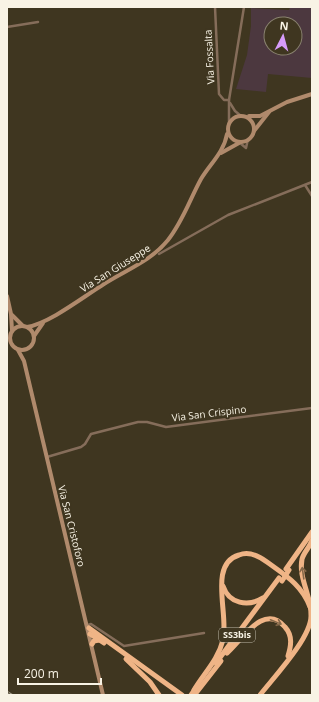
<svg xmlns="http://www.w3.org/2000/svg" width="319" height="702" viewBox="0 0 319 702" font-family="'Open Sans',sans-serif">
  <style>
    .industrial { fill: #4c383f; fill-rule: evenodd }
    .lines { fill: none; stroke-linecap: round; stroke-linejoin: round }
    .street { stroke: #856d5a; stroke-width: 2.5 }
    .secondary { stroke: #b08a6c; stroke-width: 4 }
    .highway { stroke: #efb486; stroke-width: 5 }
    .rail-casing { stroke: #a09987; stroke-width: 2.5 }
    .rail { stroke: #3f3620; stroke-width: 1; stroke-dasharray: 3; stroke-linecap: butt }
    .highway-bridge { stroke: #efb486; stroke-width: 5 }
    .oneway { stroke: #856849 }
    .labels { text-anchor: middle; stroke-width: 4; stroke-linejoin: round; paint-order: stroke }
    .shield { fill: #3f3620; stroke: #c0baaa; stroke-width: 1 }
    .shield-label { font-size: 9px; font-weight: bold; fill: #f8f3e5 }
    .street-label { font-size: 10px; fill: #f8f3e5; stroke: #3f3620 }
  </style>
  <rect width="100%" height="100%" fill="#3f3620"/>
  <!-- industrial -->
  <path class="industrial" d="M 290,7 L 312,7 L 312,78 L 268,74 L 266,92 L 236,89 L 247,55 L 251,26 L 251,8 L 289,10 ZM 271,24 L 295,24 L 295,48 L 271,48 Z"/>
  <g class="lines">
    <!-- street -->
    <g class="street">
      <path d="M 215,7 L 219,94 L 224,100 L 229,100"/>
      <path d="M 7,27 L 38,22"/>
      <path d="M 230,103 L 235,111 L 241,116"/>
      <path d="M 229,125 L 229,100 L 244,7"/>
      <path d="M 240,143 L 246,148 L 248,139"/>
      <path d="M 305,185 L 312,196"/>
      <path d="M 159,254 L 228,215 L 312,182"/>
      <path d="M 47,457 L 81,447 L 85,444 L 91,434 L 138,422 L 147,422 L 166,427 L 312,408"/>
      <path d="M 88,625 L 91,624 L 124,646 L 204,633"/>
    </g>
    <!-- secondary -->
    <g class="secondary">
      <circle cx="241" cy="129" r="13"/>
      <path d="M 249,116 L 260,116 L 287,102 L 312,94"/>
      <path d="M 254,131 L 269,112"/>
      <path d="M 221,153 L 239,143"/>
      <path d="M 7,296 L 11,314 L 12,330"/>
      <path d="M 12,315 L 23,326"/>
      <circle cx="22" cy="338" r="12"/>
      <path d="M 27,327 C 50,323 83,297 104,284 C 126,270 151,261 168,240 C 183,221 190,199 201,179 C 210,164 224,152 227,134"/>
      <path d="M 34,336 L 43,323"/>
      <path d="M 18,350 L 24,361 L 103,695"/>
    </g>
    <!-- highway -->
    <g class="highway">
      <path d="M 286,569 L 312,532"/>
      <path d="M 223,586 C 229,604 248,607 263,598"/>
      <path d="M 89,628 L 182,695"/>
      <path d="M 90,634 L 104,643"/>
      <path d="M 92,644 L 94,641 L 99,640"/>
      <path d="M 227,653 C 242,640 264,602 285,627 C 293,636 291,646 288,656"/>
      <path d="M 126,659 L 150,682 L 159,695"/>
      <path d="M 216,663 L 279,578"/>
      <path d="M 194,690 C 204,673 218,660 223,640 C 229,614 208,564 239,555 C 249,551 259,556 267,562 C 285,575 302,585 310,607"/>
      <path d="M 196,693 L 221,661"/>
      <path d="M 191,695 L 196,688"/>
      <path d="M 260,695 C 274,677 311,638 311,616 C 312,597 298,578 302,559 C 304,552 310,547 312,540"/>
    </g>
    <defs>
      <path id="rail" d="M 7,692 L 12,695"/>
    </defs>
    <!-- rail casing -->
    <use href="#rail" class="rail-casing"/>
    <!-- rail -->
    <use href="#rail" class="rail"/>
    <!-- highway-bridge -->
    <path class="highway-bridge" d="M 282,581 L 289,570"/>
  </g>
  <!-- one-way arrows -->
  <defs><path id="oneway-shaft" d="M-6 0H5M1.5-3L5.5 0L1.5 3" fill="none" stroke-width="1.6" stroke-linecap="round" stroke-linejoin="round"/></defs>
  <g class="oneway">
    <use href="#oneway-shaft" transform="translate(303 573) rotate(-98)"/>
    <use href="#oneway-shaft" transform="translate(276 622) rotate(22)"/>
  </g>
  <g class="labels">
    <!-- shield labels -->
    <rect class="shield" x="219" y="628" width="36" height="14" rx="3"/>
    <g class="shield-label">
      <text x="237" y="638">SS3bis</text>
    </g>
    <!-- street labels -->
    <g class="street-label">
      <text transform="translate(209 57) rotate(-93)" y="4">Via Fossalta</text>
      <text transform="translate(115 268) rotate(-32)" y="4">Via San Giuseppe</text>
      <text transform="translate(209 413) rotate(-7)" y="4">Via San Crispino</text>
      <text transform="translate(72 526) rotate(76)" y="4">Via San Cristoforo</text>
    </g>
  </g>
  <!-- border -->
  <rect width="319" height="702" fill="none" stroke="#f8f3e5" stroke-width="16"/>
  <!-- north arrow -->
  <g transform="translate(283 36) rotate(6)"><circle r="19" fill="#3f3620" stroke="#89826f"/>
  <path d="M0-3L7 15L0 10L-7 15Z" fill="#d69bfa"/>
  <text y="-6" font-size="11" font-weight="bold" text-anchor="middle" fill="#f8f3e5">N</text>
  </g>
  <!-- scale -->
  <path d="M18 678v6h83v-6" fill="none" stroke="#f8f3e5" stroke-width="2"/>
  <text x="24" y="678" font-size="12" fill="#f8f3e5" stroke="#3f3620" stroke-width="3" paint-order="stroke">200 m</text>
</svg>
